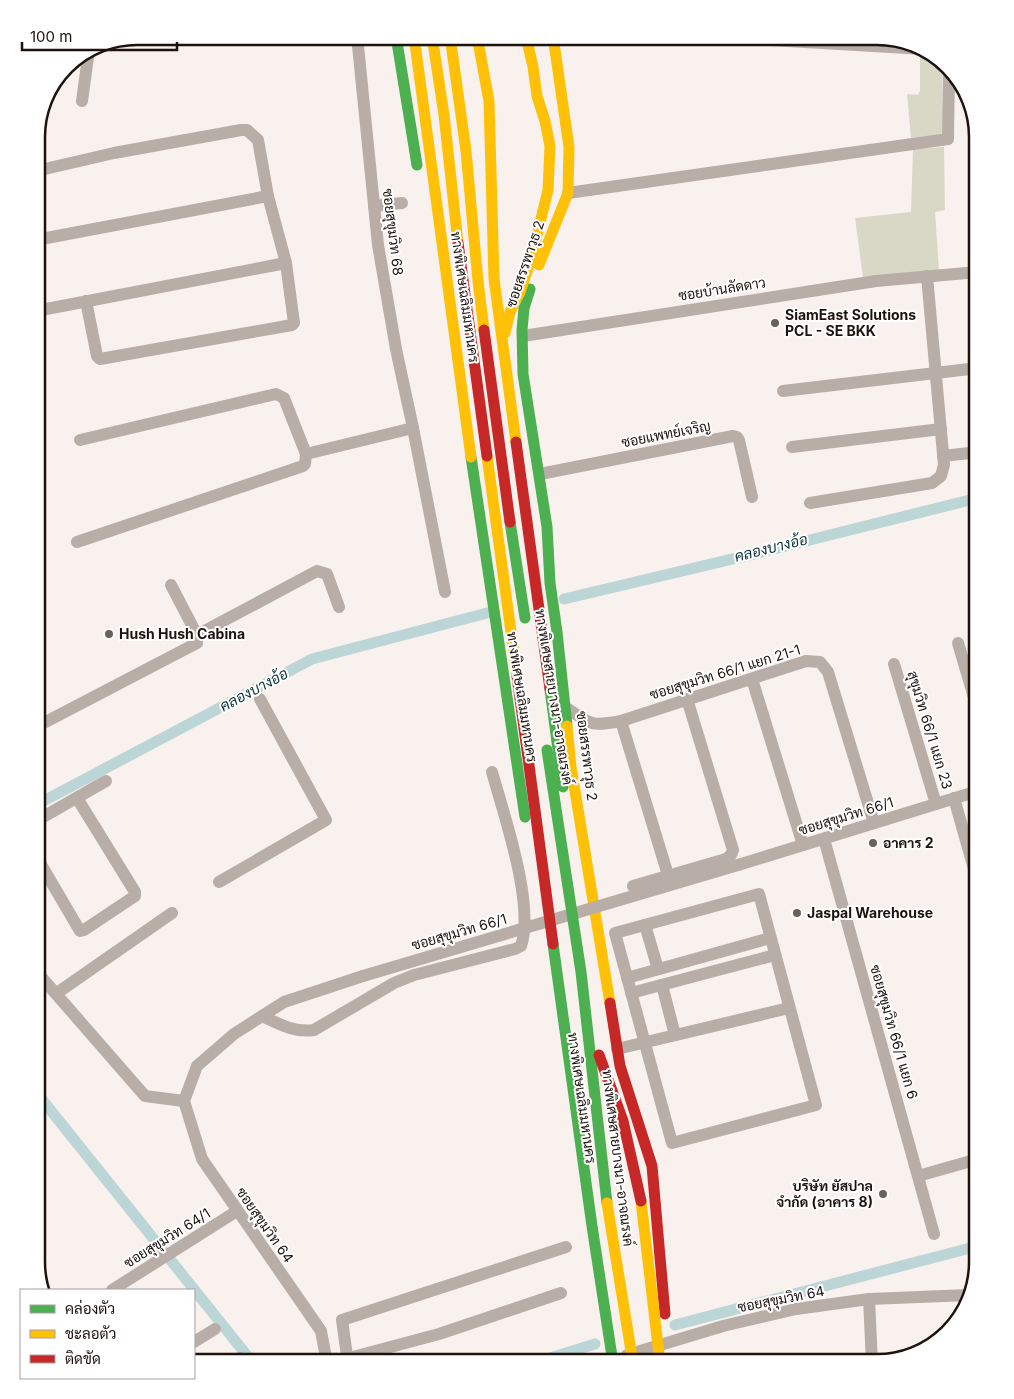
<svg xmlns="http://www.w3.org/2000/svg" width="1014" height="1399" viewBox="0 0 1014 1399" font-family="Inter,Sarabun,sans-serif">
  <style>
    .green { fill: #d9d8c7 }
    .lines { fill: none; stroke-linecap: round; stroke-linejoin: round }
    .canal { stroke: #bcd5d7; stroke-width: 11 }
    .street { stroke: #b8aea7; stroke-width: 12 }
    .fast { stroke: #4caf50; stroke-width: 11 }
    .slow { stroke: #ffc107; stroke-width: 11 }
    .jam { stroke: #c62828; stroke-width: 11 }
    .street-bridge { stroke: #b8aea7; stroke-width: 12 }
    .fast-bridge { stroke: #4caf50; stroke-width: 11 }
    .slow-bridge { stroke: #ffc107; stroke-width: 11 }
    .jam-bridge { stroke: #c62828; stroke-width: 11 }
    .poi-dot { fill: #6a605c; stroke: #fff; stroke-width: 2 }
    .labels { text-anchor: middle; stroke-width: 4; stroke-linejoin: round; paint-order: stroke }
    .street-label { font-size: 14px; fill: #1d120d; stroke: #fff }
    .poi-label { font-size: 14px; font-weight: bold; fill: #1d120d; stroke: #fff; text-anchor: start }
    .water-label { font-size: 15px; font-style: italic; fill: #0d3437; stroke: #fff }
    .rim { fill: none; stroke: #1d120d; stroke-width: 2.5 }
  </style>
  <rect width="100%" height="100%" fill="#f9f1ee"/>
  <!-- green -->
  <g class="green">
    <path d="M 920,55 L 932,55 L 942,64 L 943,131 L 940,135 L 911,138 L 907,94 L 918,95 L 920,91 Z"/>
    <path d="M 944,147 L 945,210 L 935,212 L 939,270 L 863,277 L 855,218 L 911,212 L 913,149 Z"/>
  </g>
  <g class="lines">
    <!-- canal -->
    <g class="canal">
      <path d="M 564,599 L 766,551 L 978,498"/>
      <path d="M 36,805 L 312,659 L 487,613"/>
      <path d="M 36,1092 L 253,1363"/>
      <path d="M 675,1325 L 978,1246"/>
      <path d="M 534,1363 L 595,1344"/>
    </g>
    <!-- street -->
    <g class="street">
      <path d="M 357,36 L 378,245 L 396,349 L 413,428 L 445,592"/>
      <path d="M 701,36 L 924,49"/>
      <path d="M 82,101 L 89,50"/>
      <path d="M 36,171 L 114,153 L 241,130 L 247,130 L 258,140 L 268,196 L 286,263 L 294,323 L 292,325 L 100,359 L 97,356 L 86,301"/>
      <path d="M 568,193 L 948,139 L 949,72"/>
      <path d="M 374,206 L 402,203"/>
      <path d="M 36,240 L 268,196"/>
      <path d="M 36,311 L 286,263"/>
      <path d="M 523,336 L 876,281 L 978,272"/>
      <path d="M 783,391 L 978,368"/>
      <path d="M 80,440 L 276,394 L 284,398 L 306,454"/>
      <path d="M 792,447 L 941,429"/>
      <path d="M 943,456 L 978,452"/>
      <path d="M 540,474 L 733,436 L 737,437 L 739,440 L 752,497"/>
      <path d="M 810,503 L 932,483 L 941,476 L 944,465 L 927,276"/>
      <path d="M 77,542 L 303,466 L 305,464 L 306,454 L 413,428"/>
      <path d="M 197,635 L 317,571 L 327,574 L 339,607"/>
      <path d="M 958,643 L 978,711"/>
      <path d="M 894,664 L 936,804"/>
      <path d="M 752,679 L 803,845"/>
      <path d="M 565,707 C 591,724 589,727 621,721 L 806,661 L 820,662 L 828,672 L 874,823"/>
      <path d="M 621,721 L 668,875"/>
      <path d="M 36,727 L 197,643 L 197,635 L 171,585"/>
      <path d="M 954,798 L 978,883"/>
      <path d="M 36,821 L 106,781"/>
      <path d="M 824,839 L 934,1234"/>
      <path d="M 36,856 L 80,931 L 84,930 L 135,896 L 135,892 L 77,798"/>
      <path d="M 738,865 L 978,791"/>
      <path d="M 219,882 L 326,820 L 260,699"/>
      <path d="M 633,886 L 726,859 L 731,855 L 733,850 L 687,699"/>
      <path d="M 759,894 L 816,1105 L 672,1143 L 615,933 Z"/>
      <path d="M 645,925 L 658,969"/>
      <path d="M 36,971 L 145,1096 L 184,1101"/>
      <path d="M 627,978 L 770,938"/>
      <path d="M 662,985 L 675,1035"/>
      <path d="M 57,993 L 172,913"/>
      <path d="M 631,993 L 775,955"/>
      <path d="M 262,1016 C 279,1024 295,1033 314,1030 L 394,983 L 414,975 L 515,949 L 521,946 C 535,905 504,815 492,772"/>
      <path d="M 617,1049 L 789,1008"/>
      <path d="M 184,1101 L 202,1159 L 321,1331 L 327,1363"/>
      <path d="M 184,1101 L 197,1066 L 234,1034 L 284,1002 L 363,976"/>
      <path d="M 918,1176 L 978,1159"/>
      <path d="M 112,1290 L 237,1211"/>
      <path d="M 869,1299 L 872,1363"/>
      <path d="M 796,1309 L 869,1299 L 969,1295"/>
      <path d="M 194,1342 L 215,1329"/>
      <path d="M 338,1361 L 439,1334 L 561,1293"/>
      <path d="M 232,1363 L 240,1358"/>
      <path d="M 348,1363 L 342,1320 L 566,1247"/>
    </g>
    <!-- fast -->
    <g class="fast">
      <path d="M 396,36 L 417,165"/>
      <path d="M 530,289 L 524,308 L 522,330 L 523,374 L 547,527 L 550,583 L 557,632 L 567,726"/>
      <path d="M 471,457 L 525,817"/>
      <path d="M 510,522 L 525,618"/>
      <path d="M 550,689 L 563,787"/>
    </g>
    <!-- slow -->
    <g class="slow">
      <path d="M 414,36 L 471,457"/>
      <path d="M 450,36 L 466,151 L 478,281 L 484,330"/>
      <path d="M 477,36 L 489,101 L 494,279 L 516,442"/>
      <path d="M 539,265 L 568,193 L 569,147 L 553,36"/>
      <path d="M 505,333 L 510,312 L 520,292 L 531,260 L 548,190 L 550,146 L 545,121 L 537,96 L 533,67 L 526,36"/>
      <path d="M 567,726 L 571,767 L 610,1003"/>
    </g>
    <!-- jam -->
    <g class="jam">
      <path d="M 484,330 L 510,522"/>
      <path d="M 516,442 L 550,689"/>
      <path d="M 610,1003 L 620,1066 L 652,1166 L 665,1314"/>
    </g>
    <!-- street-bridge -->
    <g class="street-bridge">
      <path d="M 363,976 L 738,865"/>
      <path d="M 627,1355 L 723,1326 L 796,1309"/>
    </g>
    <!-- fast-bridge -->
    <g class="fast-bridge">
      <path d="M 547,750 L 581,972 L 607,1203"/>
      <path d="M 553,944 L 592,1226 L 613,1363"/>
    </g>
    <!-- slow-bridge -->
    <g class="slow-bridge">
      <path d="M 432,36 L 444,115 L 458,243"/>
      <path d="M 487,456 L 517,676"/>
      <path d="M 641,1201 L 660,1363"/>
      <path d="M 607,1203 L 633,1363"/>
    </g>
    <!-- jam-bridge -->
    <g class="jam-bridge">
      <path d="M 458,243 L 487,456"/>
      <path d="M 517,676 L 553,944"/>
      <path d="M 599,1055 L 623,1121 L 641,1201"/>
    </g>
  </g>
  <!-- markers -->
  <g class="poi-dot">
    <circle cx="775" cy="323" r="5"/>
    <circle cx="109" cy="634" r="5"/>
    <circle cx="873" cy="843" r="5"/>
    <circle cx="797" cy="913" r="5"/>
    <circle cx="883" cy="1194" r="5"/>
  </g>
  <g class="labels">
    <!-- street labels -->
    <g class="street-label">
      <text transform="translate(393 232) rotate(83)" y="5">ซอยสุขุมวิท 68</text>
      <text transform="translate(525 264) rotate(-71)" y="5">ซอยสรรพาวุธ 2</text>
      <text transform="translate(722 289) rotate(-9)" y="5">ซอยบ้านลัดดาว</text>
      <text transform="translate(465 297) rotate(82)" y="5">ทางพิเศษเฉลิมมหานคร</text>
      <text transform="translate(666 434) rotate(-11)" y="5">ซอยแพทย์เจริญ</text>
      <text transform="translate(725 672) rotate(-17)" y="5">ซอยสุขุมวิท 66/1 แยก 21-1</text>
      <text transform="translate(522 697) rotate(81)" y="5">ทางพิเศษเฉลิมมหานคร</text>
      <text transform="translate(554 697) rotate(81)" y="5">ทางพิเศษสายบางนา-อาจณรงค์</text>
      <text transform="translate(930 730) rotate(73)" y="5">สุขุมวิท 66/1 แยก 23</text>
      <text transform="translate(587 756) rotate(83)" y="5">ซอยสรรพาวุธ 2</text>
      <text transform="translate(846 816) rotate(-17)" y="5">ซอยสุขุมวิท 66/1</text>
      <text transform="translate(459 932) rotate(-16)" y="5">ซอยสุขุมวิท 66/1</text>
      <text transform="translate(894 1032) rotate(74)" y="5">ซอยสุขุมวิท 66/1 แยก 6</text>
      <text transform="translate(582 1098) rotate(82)" y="5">ทางพิเศษเฉลิมมหานคร</text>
      <text transform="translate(618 1158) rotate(83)" y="5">ทางพิเศษสายบางนา-อาจณรงค์</text>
      <text transform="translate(265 1225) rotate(55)" y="5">ซอยสุขุมวิท 64</text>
      <text transform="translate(167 1238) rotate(-32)" y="5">ซอยสุขุมวิท 64/1</text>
      <text transform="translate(781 1299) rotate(-11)" y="5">ซอยสุขุมวิท 64</text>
    </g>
    <!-- poi labels -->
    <g class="poi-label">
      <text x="785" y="320">SiamEast Solutions<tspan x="785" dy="16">PCL - SE BKK</tspan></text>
      <text x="119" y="639">Hush Hush Cabina</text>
      <text x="883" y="848">อาคาร 2</text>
      <text x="807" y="918">Jaspal Warehouse</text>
      <text x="873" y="1191" text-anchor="end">บริษัท ยัสปาล<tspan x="873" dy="16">จำกัด (อาคาร 8)</tspan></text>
    </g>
    <!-- water labels -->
    <g class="water-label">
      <text transform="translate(771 548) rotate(-14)" y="5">คลองบางอ้อ</text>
      <text transform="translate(254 690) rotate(-28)" y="5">คลองบางอ้อ</text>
    </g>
  </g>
  <!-- crop -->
  <path d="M0 0H1014V1399H0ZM137 45H877A92 92 0 0 1 969 137V1262A92 92 0 0 1 877 1354H137A92 92 0 0 1 45 1262V137A92 92 0 0 1 137 45Z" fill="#fff" fill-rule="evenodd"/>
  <path class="rim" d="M137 45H877A92 92 0 0 1 969 137V1262A92 92 0 0 1 877 1354H137A92 92 0 0 1 45 1262V137A92 92 0 0 1 137 45Z"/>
  <!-- legend -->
  <rect x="20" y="1289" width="175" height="90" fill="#ffffff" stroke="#a5a09e"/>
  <rect x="30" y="1305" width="25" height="8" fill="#4caf50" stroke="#a5a09e"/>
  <text x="65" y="1314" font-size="15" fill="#1d120d">คล่องตัว</text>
  <rect x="30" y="1330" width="25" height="8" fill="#ffc107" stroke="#a5a09e"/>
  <text x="65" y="1339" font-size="15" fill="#1d120d">ชะลอตัว</text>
  <rect x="30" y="1355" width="25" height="8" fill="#c62828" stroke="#a5a09e"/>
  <text x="65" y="1364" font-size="15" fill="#1d120d">ติดขัด</text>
  <!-- scale -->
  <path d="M22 42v8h155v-8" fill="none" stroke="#1d120d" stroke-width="2.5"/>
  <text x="30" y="42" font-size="15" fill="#1d120d" stroke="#ffffff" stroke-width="4" paint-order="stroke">100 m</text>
</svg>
